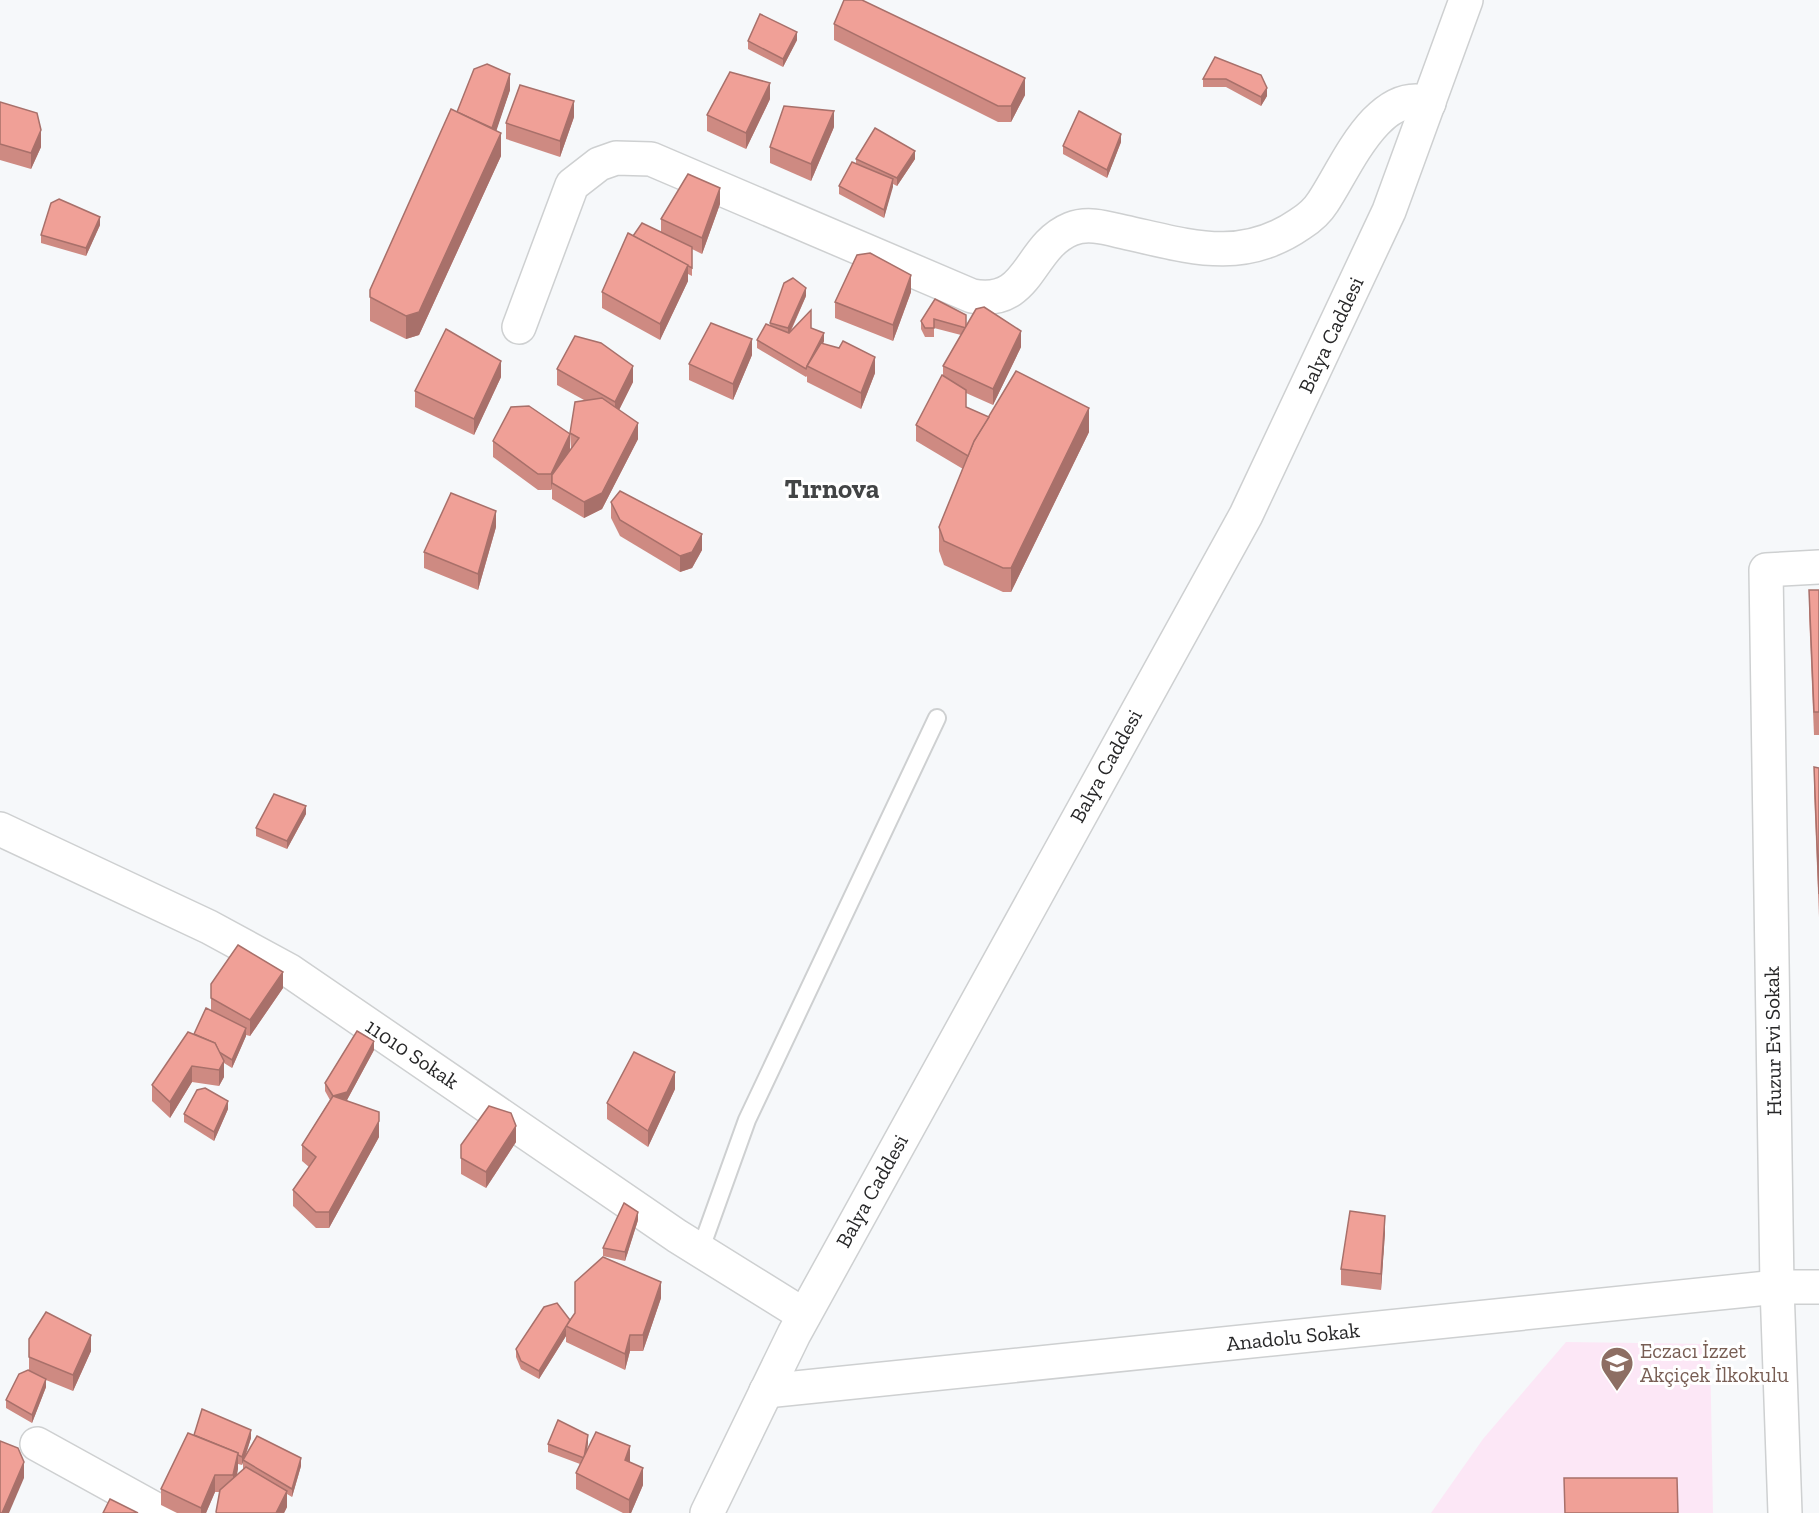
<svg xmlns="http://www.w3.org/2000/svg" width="1819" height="1513" viewBox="0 0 1819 1513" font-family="'Zilla Slab',serif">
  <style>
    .education { fill: #fce7f6 }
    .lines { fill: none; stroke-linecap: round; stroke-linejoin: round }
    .lane-casing { stroke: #ced0d1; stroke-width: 20 }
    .street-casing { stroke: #ced0d1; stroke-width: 36 }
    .secondary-casing { stroke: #ced0d1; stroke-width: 36 }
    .lane { stroke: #fff; stroke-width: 16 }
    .street { stroke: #fff; stroke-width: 33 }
    .secondary { stroke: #fff; stroke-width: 33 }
    .wall { fill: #ce8a82; fill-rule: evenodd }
    .shaded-wall { fill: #a8706a }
    .building { fill: #f0a097; stroke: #a8706a; stroke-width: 1.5 }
    .labels { text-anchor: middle; stroke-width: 6; stroke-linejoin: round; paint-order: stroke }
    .street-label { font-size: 21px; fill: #272728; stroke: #fff }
    .education-label { font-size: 21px; fill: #785e54; stroke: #fff; text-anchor: start }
    .district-label { font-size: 27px; font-weight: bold; fill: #424445; stroke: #fff }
  </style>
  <rect width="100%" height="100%" fill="#f6f8fa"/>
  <!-- education -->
  <path class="education" d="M 1566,1342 L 1710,1344 L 1713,1513 L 1431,1513 L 1483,1439 Z"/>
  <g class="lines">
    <defs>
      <path id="lane" d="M 700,1251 L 747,1120 L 937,718"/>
      <g id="street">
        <path d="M 519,327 L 572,185 L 599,164 L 616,158 L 651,159 L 972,296 C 1031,307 1027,247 1071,229 C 1088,222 1107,228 1124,232 C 1188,246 1241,265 1300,224 C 1308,219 1318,210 1323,202 C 1345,170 1377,87 1429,103"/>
        <path d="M 0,829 L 209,927 L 290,971 L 677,1236 L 804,1315"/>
        <path d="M 766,1391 L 1777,1287 L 1819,1287"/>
        <path d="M 37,1444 L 162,1513"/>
        <path d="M 1785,1513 L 1777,1287 L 1766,570 L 1819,567"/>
      </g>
      <path id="secondary" d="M 707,1513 L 794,1334 L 1246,515 L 1389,211 L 1466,0"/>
    </defs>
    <!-- lane casing -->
    <use href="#lane" class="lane-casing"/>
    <!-- street casing -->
    <use href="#street" class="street-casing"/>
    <!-- secondary casing -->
    <use href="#secondary" class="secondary-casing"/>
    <!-- lane -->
    <use href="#lane" class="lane"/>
    <!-- street -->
    <use href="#street" class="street"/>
    <!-- secondary -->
    <use href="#secondary" class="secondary"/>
  </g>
  <!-- wall -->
  <g class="wall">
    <path d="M 834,24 L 1025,95 L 1011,122 L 998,122 L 834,40 Z"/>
    <path d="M 797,40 L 783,67 L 748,49 L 748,41 Z"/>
    <path d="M 1215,57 L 1267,96 L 1261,106 L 1226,87 L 1203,87 L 1203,79 Z"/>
    <path d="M 510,90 L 496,130 L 501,156 L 419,335 L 406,339 L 370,321 L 370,290 L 457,112 Z"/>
    <path d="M 770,99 L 746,149 L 707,131 L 707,115 Z"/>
    <path d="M 0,102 L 41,147 L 31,169 L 0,160 Z"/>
    <path d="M 574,117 L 560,157 L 506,139 L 506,123 Z"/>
    <path d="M 834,127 L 811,181 L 770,163 L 770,147 Z"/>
    <path d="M 1121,142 L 1107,178 L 1063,154 L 1063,146 Z"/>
    <path d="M 856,159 L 915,159 L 897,186 L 893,184 L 884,218 L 839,194 L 839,186 L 856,164 Z"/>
    <path d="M 720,204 L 702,254 L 692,249 L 692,276 L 688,274 L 688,281 L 660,340 L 602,308 L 602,292 L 633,236 L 661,232 L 661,219 Z"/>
    <path d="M 100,225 L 86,256 L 41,243 L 41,235 Z"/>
    <path d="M 911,292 L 893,341 L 835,318 L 835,302 Z"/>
    <path d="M 806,296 L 791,331 L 811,328 L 824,341 L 823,344 L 875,373 L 861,409 L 807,382 L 807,376 L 806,377 L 757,348 L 757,340 L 770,325 L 770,323 Z"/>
    <path d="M 935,299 L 966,327 L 1021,347 L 993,405 L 966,393 L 966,407 L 989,417 L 1089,432 L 1011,592 L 1003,592 L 944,565 L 939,551 L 939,527 L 963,469 L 916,441 L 916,425 L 943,376 L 943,366 L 961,335 L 934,328 L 934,337 L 925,337 L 921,329 L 921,321 Z"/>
    <path d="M 752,355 L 733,400 L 689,380 L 689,364 Z"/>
    <path d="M 557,369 L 633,382 L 619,410 L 638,439 L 602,509 L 584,518 L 552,499 L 552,489 L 551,490 L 538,490 L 493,457 L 493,441 L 571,449 L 570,433 L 584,400 L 557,385 Z"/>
    <path d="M 501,377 L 474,435 L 415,407 L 415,391 Z"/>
    <path d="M 611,502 L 702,550 L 692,568 L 680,572 L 620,536 L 611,518 Z"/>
    <path d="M 496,527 L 478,590 L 424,568 L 424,552 Z"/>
    <path d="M 1809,590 L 1819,590 L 1819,735 L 1814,735 L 1809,613 Z"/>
    <path d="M 1814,767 L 1819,768 L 1819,917 L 1814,791 Z"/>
    <path d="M 306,814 L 287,849 L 256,836 L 256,828 Z"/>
    <path d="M 211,984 L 283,988 L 250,1036 L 246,1035 L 246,1036 L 232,1068 L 224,1063 L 224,1077 L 219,1086 L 192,1082 L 170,1118 L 152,1101 L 152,1085 L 194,1034 L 211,1011 Z"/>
    <path d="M 374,1050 L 347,1100 L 379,1137 L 329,1228 L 316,1228 L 293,1206 L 293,1190 L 309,1167 L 302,1161 L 302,1145 L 330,1100 L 325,1091 L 325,1083 Z"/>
    <path d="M 675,1089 L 648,1147 L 607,1119 L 607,1103 Z"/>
    <path d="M 228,1109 L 214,1141 L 184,1122 L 184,1114 Z"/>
    <path d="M 516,1142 L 486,1188 L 461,1174 L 461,1145 Z"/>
    <path d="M 638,1220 L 625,1261 L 603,1256 L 603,1248 Z"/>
    <path d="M 1385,1232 L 1381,1290 L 1341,1285 L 1341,1269 Z"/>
    <path d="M 661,1298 L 643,1351 L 630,1351 L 625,1370 L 566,1342 L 566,1336 L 539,1379 L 521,1369 L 516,1357 L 516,1349 L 570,1320 Z"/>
    <path d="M 29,1339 L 91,1351 L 73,1391 L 46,1380 L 46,1387 L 32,1423 L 6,1408 L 6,1400 L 29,1370 Z"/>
    <path d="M 194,1435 L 251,1438 L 245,1458 L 301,1466 L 292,1497 L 287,1494 L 287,1507 L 284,1513 L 216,1513 L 220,1492 L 215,1492 L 206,1513 L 177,1513 L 161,1505 L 161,1489 ZM 243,1462 L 243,1469 L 244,1469 L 237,1476 L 238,1464 L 242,1465 Z"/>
    <path d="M 588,1443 L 587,1451 L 629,1462 L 643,1485 L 631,1513 L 623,1513 L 576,1489 L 576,1473 L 580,1464 L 548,1452 L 548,1444 Z"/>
  </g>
  <!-- shaded-wall -->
  <g class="shaded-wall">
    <path d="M 797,32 L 797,40 L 783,67 L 783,59 Z"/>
    <path d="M 510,74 L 510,90 L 492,144 L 492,128 Z"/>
    <path d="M 1025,78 L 1025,95 L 1011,122 L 1011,106 Z"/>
    <path d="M 770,83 L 770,99 L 746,149 L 746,133 Z"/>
    <path d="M 1267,88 L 1267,96 L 1261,106 L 1261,97 Z"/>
    <path d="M 574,101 L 574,117 L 560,157 L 560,141 Z"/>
    <path d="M 834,111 L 834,127 L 811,181 L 811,164 Z"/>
    <path d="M 41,130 L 41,147 L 31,169 L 31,153 Z"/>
    <path d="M 501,133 L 501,156 L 419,335 L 406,339 L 406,316 Z"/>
    <path d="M 1121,134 L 1121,142 L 1107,178 L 1107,170 Z"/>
    <path d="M 915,151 L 915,159 L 897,186 L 897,178 Z"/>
    <path d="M 893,179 L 893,187 L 884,218 L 884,210 Z"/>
    <path d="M 720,188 L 720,204 L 702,254 L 702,238 Z"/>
    <path d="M 100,217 L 100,225 L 86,256 L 86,248 Z"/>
    <path d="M 688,265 L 688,281 L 660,340 L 660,324 Z"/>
    <path d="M 911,275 L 911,292 L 893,341 L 893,325 Z"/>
    <path d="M 806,288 L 806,296 L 788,336 L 788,328 Z"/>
    <path d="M 1021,331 L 1021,347 L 993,405 L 993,389 Z"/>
    <path d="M 824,333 L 824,341 L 811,368 L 808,366 Z"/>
    <path d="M 752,339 L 752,355 L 733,400 L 733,384 Z"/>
    <path d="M 875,357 L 875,373 L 861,409 L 861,393 Z"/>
    <path d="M 501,361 L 501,377 L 474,435 L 474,419 Z"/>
    <path d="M 633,366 L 633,382 L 615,418 L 615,402 Z"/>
    <path d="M 1089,408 L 1089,432 L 1011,592 L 1011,568 Z"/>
    <path d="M 638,423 L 638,439 L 602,509 L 584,518 L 584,502 Z"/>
    <path d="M 570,434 L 570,450 L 552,483 L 551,490 L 551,474 Z"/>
    <path d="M 496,511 L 496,527 L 478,590 L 478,574 Z"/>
    <path d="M 702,534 L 702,550 L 692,568 L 680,572 L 680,556 Z"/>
    <path d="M 306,806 L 306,814 L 287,849 L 287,841 Z"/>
    <path d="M 283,972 L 283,988 L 250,1036 L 250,1020 Z"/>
    <path d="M 246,1028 L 246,1036 L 232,1068 L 232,1060 Z"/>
    <path d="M 374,1041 L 374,1050 L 347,1100 L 333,1097 Z"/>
    <path d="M 224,1061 L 224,1077 L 219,1086 L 219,1070 Z"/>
    <path d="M 192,1066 L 192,1082 L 170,1118 L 170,1102 Z"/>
    <path d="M 675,1072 L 675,1089 L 648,1147 L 648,1131 Z"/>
    <path d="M 228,1101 L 228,1109 L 214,1141 L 214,1132 Z"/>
    <path d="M 379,1121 L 379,1137 L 329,1228 L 329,1212 Z"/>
    <path d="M 516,1126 L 516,1142 L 486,1188 L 486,1172 Z"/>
    <path d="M 638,1212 L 638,1220 L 625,1261 L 625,1252 Z"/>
    <path d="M 1385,1216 L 1385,1232 L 1381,1290 L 1381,1274 Z"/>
    <path d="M 661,1282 L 661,1298 L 643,1351 L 643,1335 Z"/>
    <path d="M 566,1328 L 566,1336 L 539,1379 L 539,1371 Z"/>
    <path d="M 91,1335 L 91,1351 L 73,1391 L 73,1375 Z"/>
    <path d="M 630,1335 L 630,1351 L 625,1370 L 625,1354 Z"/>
    <path d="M 46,1379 L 46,1387 L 32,1423 L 32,1415 Z"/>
    <path d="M 251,1430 L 251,1438 L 242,1465 L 242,1457 Z"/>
    <path d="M 588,1435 L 588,1443 L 584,1466 L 584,1458 Z"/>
    <path d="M 630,1446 L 630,1462 L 625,1460 Z"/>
    <path d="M 238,1453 L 238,1469 L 233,1492 L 233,1475 Z"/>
    <path d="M 301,1458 L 301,1466 L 292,1497 L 292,1489 Z"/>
    <path d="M 24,1462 L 24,1478 L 9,1513 L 2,1513 Z"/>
    <path d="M 643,1468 L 643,1485 L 631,1513 L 629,1513 L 629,1500 Z"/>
    <path d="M 215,1475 L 215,1492 L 206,1513 L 201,1513 L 201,1508 Z"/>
    <path d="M 287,1491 L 287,1507 L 284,1513 L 276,1513 Z"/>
  </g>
  <!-- building -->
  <g class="building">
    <path d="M 844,0 L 862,0 L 1025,78 L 1011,106 L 998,106 L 834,24 Z"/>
    <path d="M 760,14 L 797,32 L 783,59 L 748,41 Z"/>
    <path d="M 1215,57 L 1261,75 L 1267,88 L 1261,97 L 1226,79 L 1203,79 Z"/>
    <path d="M 487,64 L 510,74 L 492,128 L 457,112 L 474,69 Z"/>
    <path d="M 730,72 L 770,83 L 746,133 L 707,115 Z"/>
    <path d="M 520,85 L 574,101 L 560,141 L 506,123 Z"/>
    <path d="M 0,102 L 37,113 L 41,130 L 31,153 L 0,144 Z"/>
    <path d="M 784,106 L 834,111 L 811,164 L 770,147 Z"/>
    <path d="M 451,109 L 501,133 L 419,312 L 406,316 L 370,297 L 370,290 Z"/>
    <path d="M 1079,111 L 1121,134 L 1107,170 L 1063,146 Z"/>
    <path d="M 875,128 L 915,151 L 897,178 L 856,159 Z"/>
    <path d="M 852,162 L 893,179 L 884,210 L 839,186 Z"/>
    <path d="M 688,174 L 720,188 L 702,238 L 661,219 Z"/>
    <path d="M 59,199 L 100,217 L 86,248 L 41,235 L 51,203 Z"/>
    <path d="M 642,223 L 692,247 L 692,268 L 633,236 Z"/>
    <path d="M 628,233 L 688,265 L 660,324 L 602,292 Z"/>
    <path d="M 870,253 L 911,275 L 893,325 L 835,302 L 857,255 Z"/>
    <path d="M 793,278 L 806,288 L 788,328 L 770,323 L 784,283 Z"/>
    <path d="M 935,299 L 966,315 L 966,328 L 934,319 L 934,328 L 925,328 L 921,321 Z"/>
    <path d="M 984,307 L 1021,331 L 993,389 L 943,366 L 976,309 Z"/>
    <path d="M 811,310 L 811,328 L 824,333 L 807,366 L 806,369 L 757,340 L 766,324 L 789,333 Z"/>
    <path d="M 711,323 L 752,339 L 733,384 L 689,364 Z"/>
    <path d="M 446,329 L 501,361 L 474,419 L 415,391 Z"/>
    <path d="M 575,336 L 601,343 L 633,366 L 615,402 L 557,369 Z"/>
    <path d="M 843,341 L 875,357 L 861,393 L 807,366 L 821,343 L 839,348 Z"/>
    <path d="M 1016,371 L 1089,408 L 1011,568 L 1003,568 L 944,541 L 939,527 L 974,441 Z"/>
    <path d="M 942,375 L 966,390 L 966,407 L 989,417 L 974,441 L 968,456 L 916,425 Z"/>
    <path d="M 602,398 L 638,423 L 602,493 L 584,502 L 552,483 L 552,475 L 579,438 L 570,433 L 575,402 Z"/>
    <path d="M 529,406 L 570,434 L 551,474 L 538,474 L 493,441 L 511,407 Z"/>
    <path d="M 620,491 L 702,534 L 692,552 L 680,556 L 620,520 L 611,502 Z"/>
    <path d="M 451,493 L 496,511 L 478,574 L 424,552 Z"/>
    <path d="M 1809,590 L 1819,590 L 1819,712 L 1814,712 Z"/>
    <path d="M 1814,767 L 1819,768 L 1819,894 Z"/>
    <path d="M 274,794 L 306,806 L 287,841 L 256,828 Z"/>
    <path d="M 238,945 L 283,972 L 250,1020 L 211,998 L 211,984 Z"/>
    <path d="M 206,1008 L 246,1028 L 232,1060 L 219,1052 L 215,1043 L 194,1034 Z"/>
    <path d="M 357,1031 L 374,1041 L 347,1092 L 333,1096 L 325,1083 Z"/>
    <path d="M 188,1032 L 215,1043 L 224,1061 L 219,1070 L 192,1066 L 170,1102 L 152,1085 Z"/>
    <path d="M 634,1052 L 675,1072 L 648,1131 L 607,1103 Z"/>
    <path d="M 205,1088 L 228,1101 L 214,1132 L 184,1114 L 197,1090 Z"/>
    <path d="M 333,1096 L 379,1112 L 379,1121 L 329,1212 L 316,1212 L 293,1190 L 316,1157 L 302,1145 Z"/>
    <path d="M 489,1106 L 511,1113 L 516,1126 L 486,1172 L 461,1158 L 461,1145 Z"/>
    <path d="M 624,1203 L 638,1212 L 625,1252 L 603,1248 Z"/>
    <path d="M 1350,1211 L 1385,1216 L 1381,1274 L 1341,1269 Z"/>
    <path d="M 603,1257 L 661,1282 L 643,1335 L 630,1335 L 625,1354 L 566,1326 L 575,1313 L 575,1282 Z"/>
    <path d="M 557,1303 L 570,1320 L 539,1371 L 521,1361 L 516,1349 L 544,1307 Z"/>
    <path d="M 46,1312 L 91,1335 L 73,1375 L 29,1357 L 29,1339 Z"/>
    <path d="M 28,1370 L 46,1379 L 32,1415 L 6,1400 L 19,1374 Z"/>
    <path d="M 202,1409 L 251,1430 L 242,1457 L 238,1455 L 238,1453 L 194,1435 Z"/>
    <path d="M 558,1420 L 588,1435 L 584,1458 L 548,1444 Z"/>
    <path d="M 596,1432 L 630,1446 L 625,1460 L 643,1468 L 629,1500 L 576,1473 Z"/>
    <path d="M 188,1433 L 238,1453 L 233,1475 L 215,1475 L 201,1508 L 161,1489 Z"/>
    <path d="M 257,1436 L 301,1458 L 292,1489 L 243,1460 Z"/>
    <path d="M 0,1441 L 18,1448 L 24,1462 L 2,1513 L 0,1513 Z"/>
    <path d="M 246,1467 L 287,1491 L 276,1513 L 217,1513 L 216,1512 L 220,1490 Z"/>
    <path d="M 1564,1478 L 1677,1478 L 1678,1513 L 1565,1513 Z"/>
    <path d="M 110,1499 L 138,1513 L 103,1513 Z"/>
  </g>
  <!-- icons -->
  <defs>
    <symbol id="school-pin" viewBox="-11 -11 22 30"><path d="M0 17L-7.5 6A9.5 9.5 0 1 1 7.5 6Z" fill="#8d6e63" stroke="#fff"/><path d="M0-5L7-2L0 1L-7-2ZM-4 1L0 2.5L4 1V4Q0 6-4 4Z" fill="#fff"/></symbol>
  </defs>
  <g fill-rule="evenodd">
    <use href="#school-pin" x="1598" y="1344" width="38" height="52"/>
  </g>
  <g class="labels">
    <!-- street labels -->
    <g class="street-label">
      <text transform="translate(1331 335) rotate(-65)" y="7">Balya Caddesi</text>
      <text transform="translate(1106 766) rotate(-61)" y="7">Balya Caddesi</text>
      <text transform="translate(1773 1041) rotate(-91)" y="7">Huzur Evi Sokak</text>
      <text transform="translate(412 1054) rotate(34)" y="7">11010 Sokak</text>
      <text transform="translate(872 1191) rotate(-61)" y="7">Balya Caddesi</text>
      <text transform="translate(1293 1337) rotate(-6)" y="7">Anadolu Sokak</text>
    </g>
    <!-- education labels -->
    <g class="education-label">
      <text x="1640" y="1358">Eczacı İzzet<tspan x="1640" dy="24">Akçiçek İlkokulu</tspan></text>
    </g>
    <!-- district labels -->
    <g class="district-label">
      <text x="832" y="498">Tırnova</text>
    </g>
  </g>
</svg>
